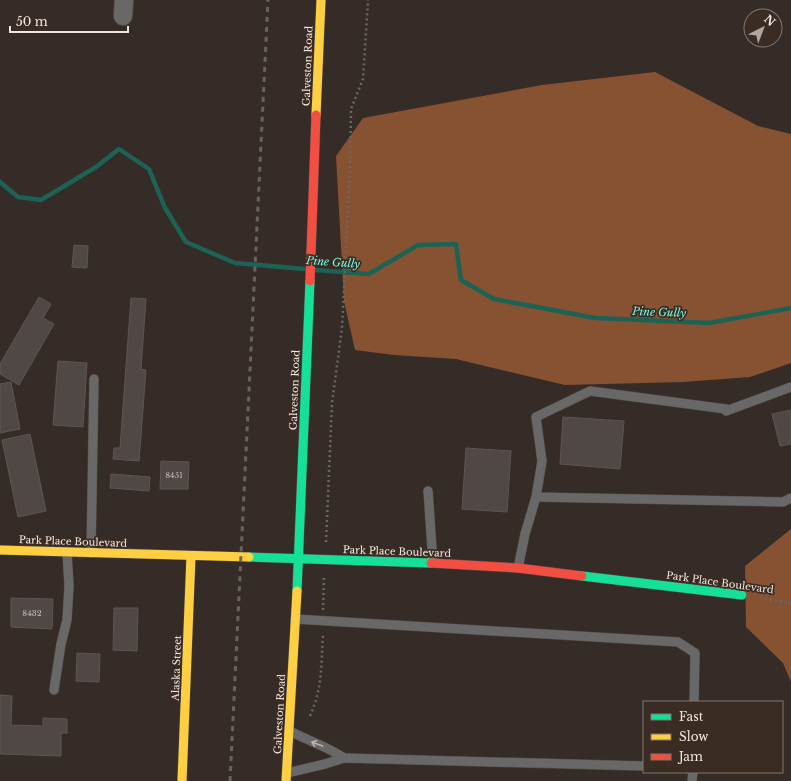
<svg xmlns="http://www.w3.org/2000/svg" width="791" height="781" viewBox="0 0 791 781" font-family="'Libre Baskerville',serif">
  <style>
    .forest { fill: #875231 }
    .lines { fill: none; stroke-linecap: round; stroke-linejoin: round }
    .stream { stroke: #1c6255; stroke-width: 4.5 }
    .building { fill: #504845; stroke: #5e5653 }
    .lane-casing { stroke: #524b47; stroke-width: 10 }
    .street-casing { stroke: #524b47; stroke-width: 20 }
    .fast-casing { stroke: #524b47; stroke-width: 10 }
    .slow-casing { stroke: #524b47; stroke-width: 10 }
    .jam-casing { stroke: #524b47; stroke-width: 10 }
    .path { stroke: #6a6865; stroke-width: 2.5; stroke-dasharray: 2 3; stroke-linecap: butt }
    .lane { stroke: #676867; stroke-width: 9 }
    .street { stroke: #676867; stroke-width: 18 }
    .fast { stroke: #16e098; stroke-width: 9 }
    .slow { stroke: #ffcf43; stroke-width: 9 }
    .jam { stroke: #f24e42; stroke-width: 9 }
    .rail { stroke: #666361; stroke-width: 3; stroke-dasharray: 5 5; stroke-linecap: butt }
    .oneway { stroke: #bab4b1 }
    .labels { text-anchor: middle; stroke-width: 3.5; stroke-linejoin: round; paint-order: stroke }
    .number-label { font-size: 8px; fill: #c9bfbb }
    .street-label { font-size: 10px; fill: #f1e7e2; stroke: #3a2b23 }
    .water-label { font-size: 11px; font-style: italic; fill: #73fae0; stroke: #3a2b23 }
  </style>
  <rect width="100%" height="100%" fill="#352c28"/>
  <!-- forest -->
  <g class="forest">
    <path d="M 655,72 L 758,126 L 791,134 L 791,363 L 750,377 L 683,382 L 565,385 L 456,359 L 394,355 L 355,350 L 344,301 L 336,156 L 363,118 L 542,85 Z"/>
    <path d="M 791,529 L 791,682 L 783,663 L 746,627 L 745,566 Z"/>
  </g>
  <g class="lines">
    <!-- stream -->
    <g class="stream">
      <path d="M 0,182 L 18,197 L 41,200 L 96,167 L 119,149 L 149,169 L 165,208 L 186,242 L 235,263 L 305,269"/>
      <path d="M 316,270 L 369,274 L 418,245 L 456,244 L 461,280 L 494,299 L 595,318 L 709,323 L 791,308"/>
    </g>
  </g>
  <!-- building -->
  <g class="building">
    <path d="M 74,245 L 88,246 L 87,268 L 72,267 Z"/>
    <path d="M 39,297 L 51,304 L 43,318 L 54,324 L 19,385 L 0,374 L 0,364 Z"/>
    <path d="M 131,298 L 146,299 L 141,369 L 146,370 L 139,461 L 113,459 L 114,448 L 120,448 Z"/>
    <path d="M 58,361 L 87,363 L 83,427 L 53,425 Z"/>
    <path d="M 11,382 L 20,429 L 0,433 L 0,384 Z"/>
    <path d="M 791,410 L 791,444 L 780,446 L 772,414 Z"/>
    <path d="M 563,417 L 624,421 L 620,469 L 560,464 Z"/>
    <path d="M 30,434 L 46,511 L 18,517 L 2,440 Z"/>
    <path d="M 466,448 L 511,451 L 507,512 L 462,509 Z"/>
    <path d="M 161,461 L 189,462 L 188,489 L 160,489 Z"/>
    <path d="M 111,474 L 150,477 L 149,491 L 110,488 Z"/>
    <path d="M 11,598 L 53,599 L 52,629 L 11,627 Z"/>
    <path d="M 114,608 L 138,608 L 137,651 L 113,650 Z"/>
    <path d="M 77,653 L 100,654 L 99,682 L 76,681 Z"/>
    <path d="M 0,695 L 12,696 L 11,725 L 43,726 L 43,718 L 67,719 L 67,733 L 61,733 L 61,756 L 0,754 Z"/>
  </g>
  <g class="lines">
    <defs>
      <g id="lane">
        <path d="M 791,387 L 726,411 L 726,409 L 590,391 L 536,417 L 542,461 L 536,497 L 783,502 L 791,498"/>
        <path d="M 428,491 L 433,563"/>
        <path d="M 91,553 L 94,379"/>
        <path d="M 518,568 L 525,534 L 536,497"/>
        <path d="M 295,619 L 678,642 L 695,653 L 694,702"/>
        <path d="M 54,690 L 61,644 L 67,620 L 69,586 L 67,552"/>
        <path d="M 290,731 C 308,741 327,746 344,758"/>
        <path d="M 287,773 L 325,764 L 344,758 L 644,766"/>
        <path d="M 692,781 L 693,772"/>
      </g>
      <path id="street" d="M 123,16 L 124,0"/>
      <g id="fast">
        <path d="M 249,557 L 431,563"/>
        <path d="M 582,576 L 742,595"/>
        <path d="M 297,591 L 310,281"/>
      </g>
      <g id="slow">
        <path d="M 316,115 L 321,0"/>
        <path d="M 0,550 L 249,557"/>
        <path d="M 182,781 L 191,556"/>
        <path d="M 286,781 L 297,591"/>
      </g>
      <g id="jam">
        <path d="M 310,281 L 316,115"/>
        <path d="M 431,563 L 518,568 L 582,576"/>
      </g>
    </defs>
    <!-- lane casing -->
    <use href="#lane" class="lane-casing"/>
    <!-- street casing -->
    <use href="#street" class="street-casing"/>
    <!-- fast casing -->
    <use href="#fast" class="fast-casing"/>
    <!-- slow casing -->
    <use href="#slow" class="slow-casing"/>
    <!-- jam casing -->
    <use href="#jam" class="jam-casing"/>
    <!-- path -->
    <g class="path">
      <path d="M 326,542 L 332,403 L 342,328 L 350,169 L 351,109 L 363,79 L 368,0"/>
      <path d="M 760,598 L 791,603"/>
      <path d="M 323,610 L 324,577"/>
      <path d="M 310,716 C 323,687 321,664 323,633"/>
    </g>
    <!-- lane -->
    <use href="#lane" class="lane"/>
    <!-- street -->
    <use href="#street" class="street"/>
    <!-- fast -->
    <use href="#fast" class="fast"/>
    <!-- slow -->
    <use href="#slow" class="slow"/>
    <!-- jam -->
    <use href="#jam" class="jam"/>
    <!-- rail -->
    <path class="rail" d="M 230,781 L 268,0"/>
  </g>
  <!-- one-way arrows -->
  <defs><path id="oneway-shaft" d="M-6 0H5M1.5-3L5.5 0L1.5 3" fill="none" stroke-width="1.6" stroke-linecap="round" stroke-linejoin="round"/></defs>
  <use class="oneway" href="#oneway-shaft" transform="translate(317 744) rotate(-160)"/>
  <g class="labels">
    <!-- number labels -->
    <g class="number-label">
      <text x="174" y="478">8451</text>
      <text x="32" y="616">8432</text>
    </g>
    <!-- street labels -->
    <g class="street-label">
      <text transform="translate(307 66) rotate(-88)" y="4">Galveston Road</text>
      <text transform="translate(294 390) rotate(-88)" y="4">Galveston Road</text>
      <text transform="translate(73 541) rotate(2)" y="4">Park Place Boulevard</text>
      <text transform="translate(397 551) rotate(2)" y="4">Park Place Boulevard</text>
      <text transform="translate(720 582) rotate(8)" y="4">Park Place Boulevard</text>
      <text transform="translate(176 668) rotate(-88)" y="4">Alaska Street</text>
      <text transform="translate(279 714) rotate(-87)" y="4">Galveston Road</text>
    </g>
    <!-- water labels -->
    <g class="water-label">
      <text transform="translate(333 262) rotate(4)" y="4">Pine Gully</text>
      <text transform="translate(659 312) rotate(2)" y="4">Pine Gully</text>
    </g>
  </g>
  <!-- legend -->
  <rect x="643" y="701" width="140" height="72" fill="#3a2b23" stroke="#83766f"/>
  <rect x="651" y="714" width="20" height="6" fill="#16e098" stroke="#83766f"/>
  <text x="679" y="721" font-size="12" fill="#f1e7e2">Fast</text>
  <rect x="651" y="734" width="20" height="6" fill="#ffcf43" stroke="#83766f"/>
  <text x="679" y="741" font-size="12" fill="#f1e7e2">Slow</text>
  <rect x="651" y="754" width="20" height="6" fill="#f24e42" stroke="#83766f"/>
  <text x="679" y="761" font-size="12" fill="#f1e7e2">Jam</text>
  <!-- north arrow -->
  <g transform="translate(763 28) rotate(42)"><circle r="19" fill="#3a2b23" stroke="#83766f"/>
  <path d="M0-3L7 15L0 10L-7 15Z" fill="#afa6a1"/>
  <text y="-6" font-size="11" font-weight="bold" text-anchor="middle" fill="#f1e7e2">N</text>
  </g>
  <!-- scale -->
  <path d="M10 26v6h118v-6" fill="none" stroke="#f1e7e2" stroke-width="2"/>
  <text x="16" y="26" font-size="12" fill="#f1e7e2" stroke="#3a2b23" stroke-width="3" paint-order="stroke">50 m</text>
</svg>
